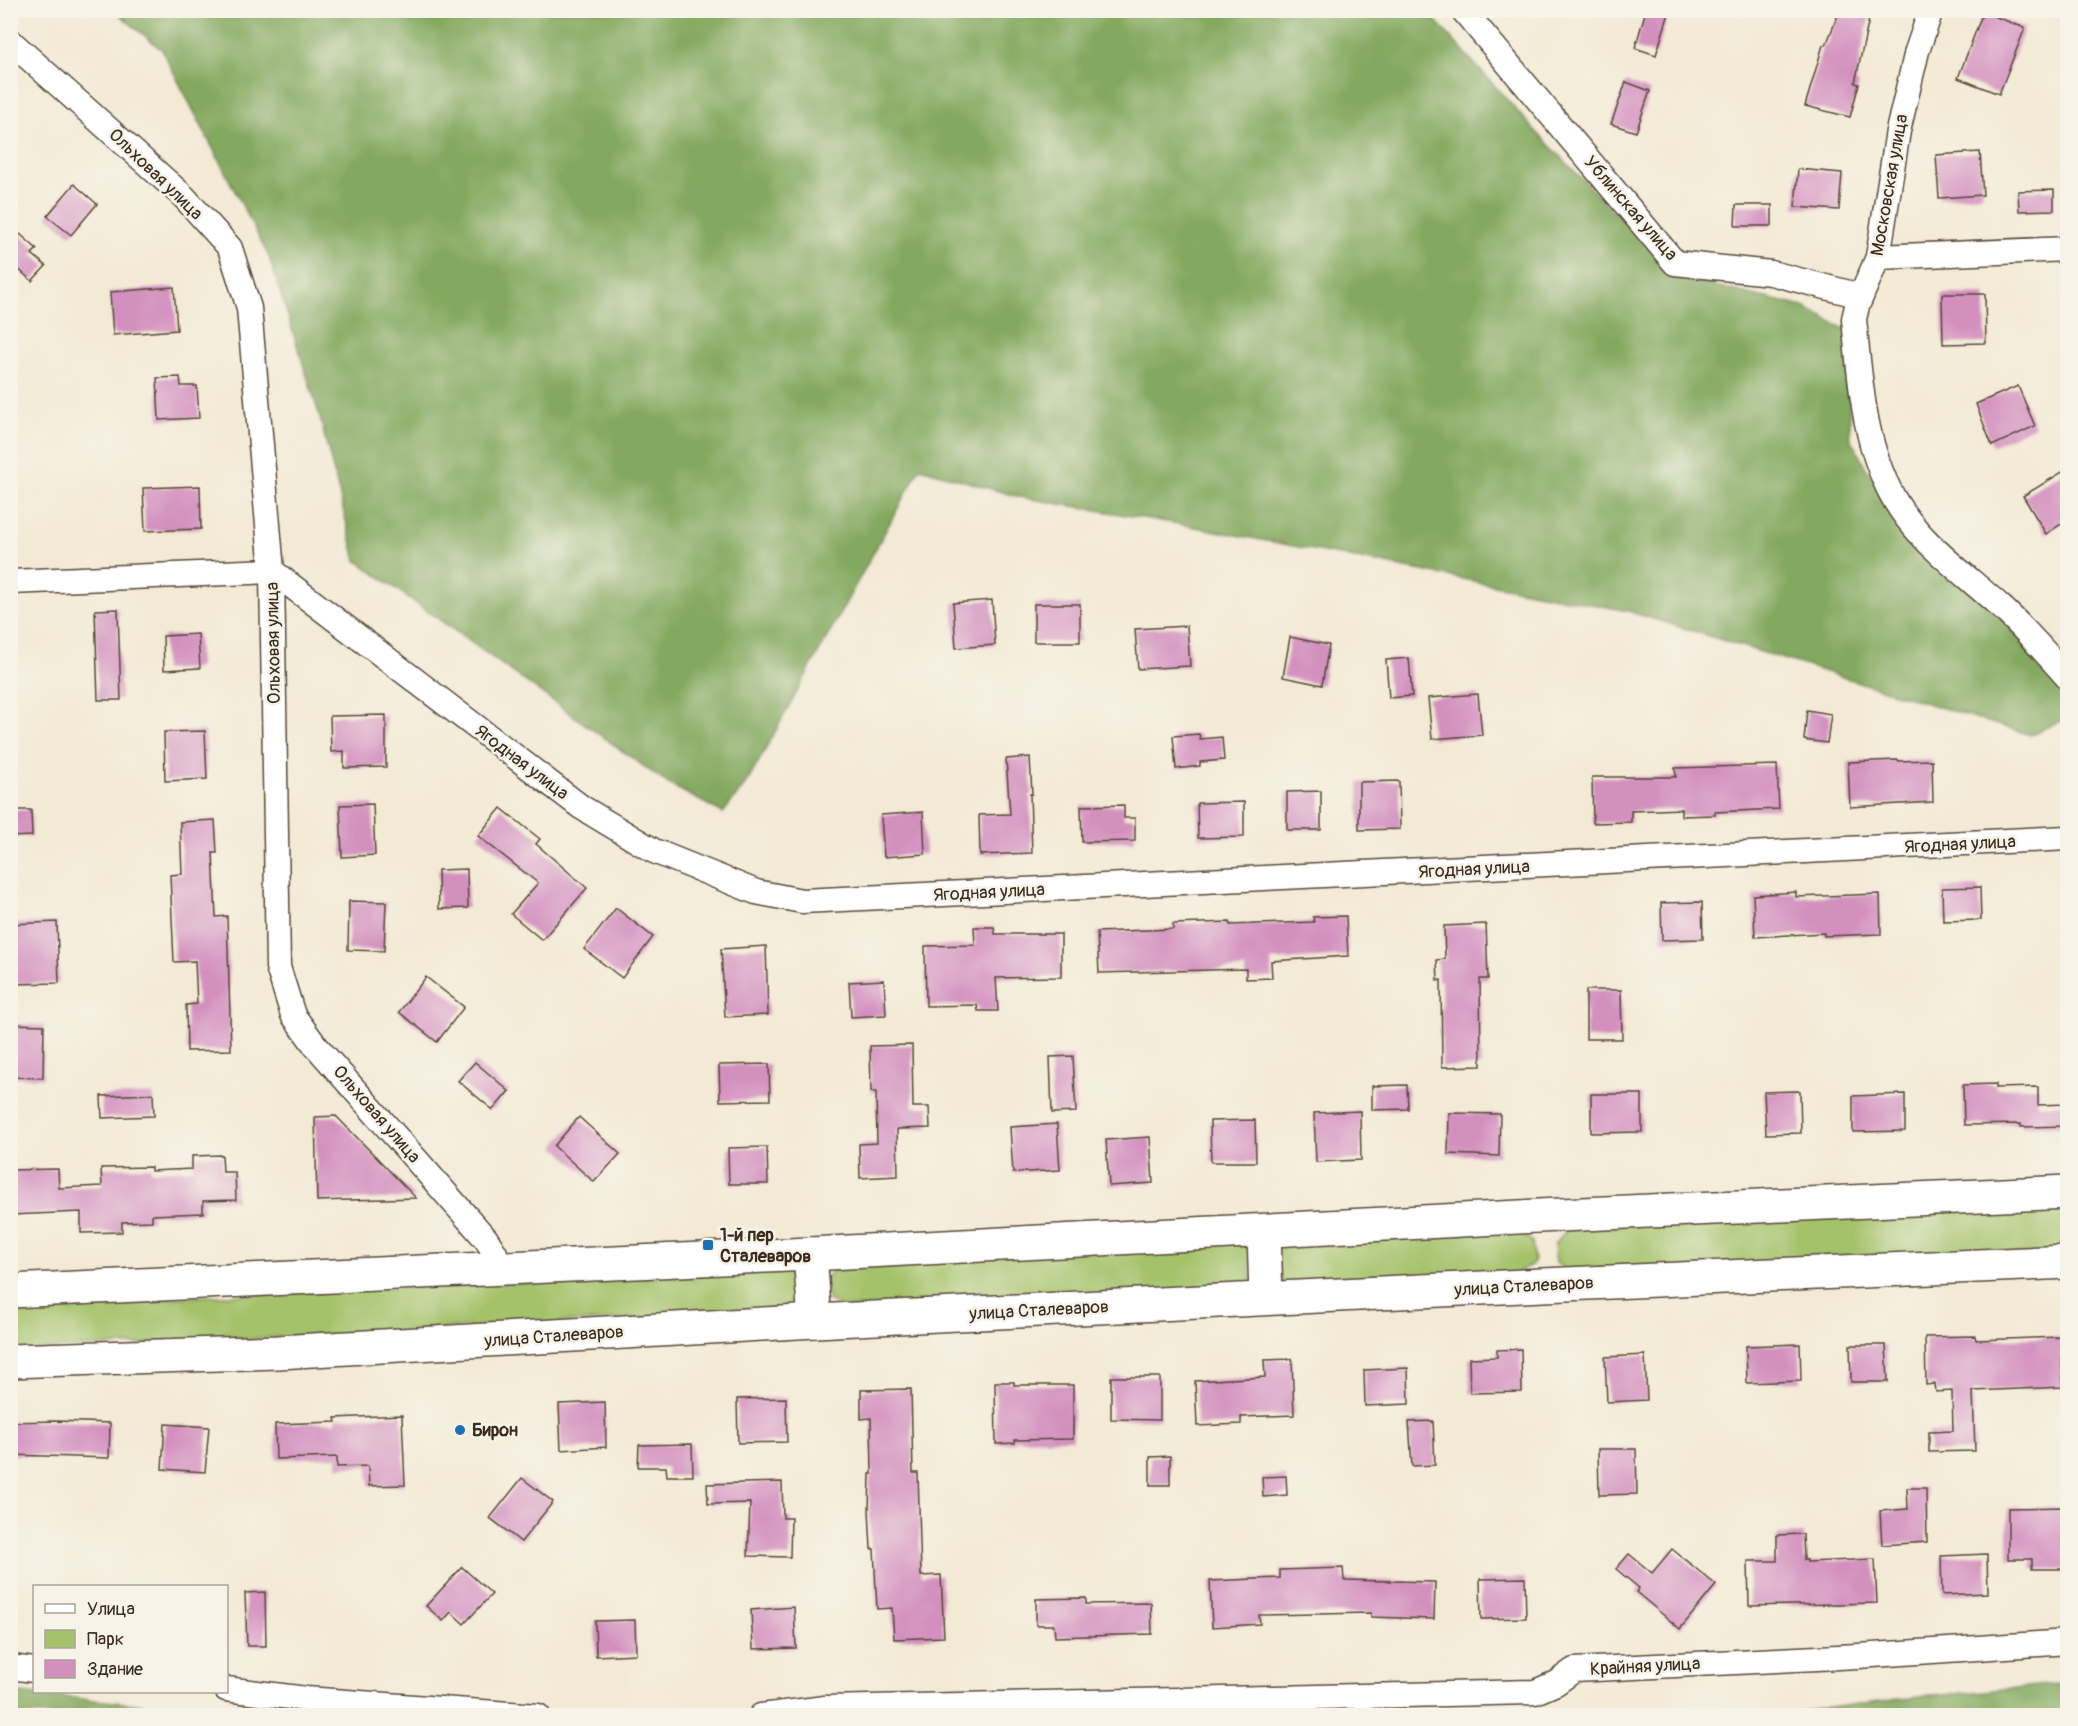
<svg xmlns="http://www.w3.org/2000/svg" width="2078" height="1726" viewBox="0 0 2078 1726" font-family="Pangolin,sans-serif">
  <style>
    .green { fill: #a4c26a; stroke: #707644; stroke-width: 1.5 }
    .forest { fill: #83a85e; stroke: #5f693e; stroke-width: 1.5 }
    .building { fill: #d390bf }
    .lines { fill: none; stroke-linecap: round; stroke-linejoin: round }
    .minor-casing { stroke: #574739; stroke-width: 27 }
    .secondary-casing { stroke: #574739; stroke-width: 36 }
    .minor { stroke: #fff; stroke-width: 24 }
    .secondary { stroke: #fff; stroke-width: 33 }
    .poi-dot { fill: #1f6fb2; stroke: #f7f3e8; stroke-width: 2 }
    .labels { text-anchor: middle; stroke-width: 5; stroke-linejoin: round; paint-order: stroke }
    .street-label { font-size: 18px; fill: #3b2a1e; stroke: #f7f3e8 }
    .poi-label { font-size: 18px; font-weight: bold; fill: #3b2a1e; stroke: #f7f3e8; text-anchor: start }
  </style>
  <rect width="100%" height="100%" fill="#f7f3e8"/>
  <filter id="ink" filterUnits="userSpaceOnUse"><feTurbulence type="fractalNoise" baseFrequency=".0167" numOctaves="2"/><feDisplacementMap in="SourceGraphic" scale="12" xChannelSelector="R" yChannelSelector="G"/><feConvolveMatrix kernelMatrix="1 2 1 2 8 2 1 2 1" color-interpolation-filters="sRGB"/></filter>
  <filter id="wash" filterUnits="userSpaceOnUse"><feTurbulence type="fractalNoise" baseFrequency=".008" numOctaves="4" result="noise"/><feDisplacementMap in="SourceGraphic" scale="24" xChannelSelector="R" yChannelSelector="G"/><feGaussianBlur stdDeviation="1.35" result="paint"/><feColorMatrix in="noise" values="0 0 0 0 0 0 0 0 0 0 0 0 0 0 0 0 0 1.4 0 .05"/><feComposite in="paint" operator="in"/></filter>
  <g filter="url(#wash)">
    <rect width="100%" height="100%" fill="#f3ead5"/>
    <!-- green -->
    <g class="green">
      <path d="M 2067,1203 L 2067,1252 L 1571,1274 L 1556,1263 L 1554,1245 L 1569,1227 Z"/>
      <path d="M 1512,1229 L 1532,1241 L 1534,1263 L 1513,1276 L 1282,1286 L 1274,1249 L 1282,1241 Z"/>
      <path d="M 1248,1242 L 1252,1288 L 844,1308 L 828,1300 L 824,1279 L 840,1263 Z"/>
      <path d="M 792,1271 L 798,1277 C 799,1295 802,1302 784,1311 L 11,1351 L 10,1305 Z"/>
    </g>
    <!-- forest -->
    <g class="forest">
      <path d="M 115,11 L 1427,11 L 1529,124 L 1615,213 L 1685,279 L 1804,307 L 1845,329 L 1851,440 L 1896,523 L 2013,627 L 2067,693 L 2067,718 L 2030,735 L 1628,611 L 1185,525 L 1019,497 L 920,468 L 748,781 L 723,813 L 667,783 L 356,560 L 319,414 L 269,257 L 162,50 Z"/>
      <path d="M 2067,1683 L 2067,1715 L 1778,1715 L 1879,1701 Z"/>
      <path d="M 10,1692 L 11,1692 L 252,1715 L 11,1715 Z"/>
    </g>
    <g id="blocks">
      <!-- building -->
      <g class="building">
        <path d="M 1646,10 L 1670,10 L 1656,55 L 1635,48 Z"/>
        <path d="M 1840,10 L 1871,10 L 1855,83 L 1859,84 L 1850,117 L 1805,106 L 1823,45 L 1826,45 Z"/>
        <path d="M 1983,12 L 2025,28 L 1999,94 L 1958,78 Z"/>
        <path d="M 1626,82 L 1650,91 L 1636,132 L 1611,124 Z"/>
        <path d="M 1980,152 L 1983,195 L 1939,198 L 1936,155 Z"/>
        <path d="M 1798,169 L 1842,173 L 1839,210 L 1795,207 Z"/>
        <path d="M 74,184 L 97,204 L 71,235 L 47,216 Z"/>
        <path d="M 2054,190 L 2054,210 L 2019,211 L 2018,191 Z"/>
        <path d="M 1736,205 L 1772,205 L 1772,226 L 1735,226 Z"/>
        <path d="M 20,234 L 37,249 L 32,254 L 46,266 L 32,281 L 10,262 L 10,245 Z"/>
        <path d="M 174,287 L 177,330 L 113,335 L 110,292 Z"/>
        <path d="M 1942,294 L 1985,294 L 1986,343 L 1943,344 Z"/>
        <path d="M 180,377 L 181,386 L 197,386 L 199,418 L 159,420 L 157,378 Z"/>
        <path d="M 2018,386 L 2035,426 L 1992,446 L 1976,404 Z"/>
        <path d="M 2067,469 L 2067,520 L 2046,534 L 2023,496 Z"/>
        <path d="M 200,486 L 201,529 L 145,531 L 143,488 Z"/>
        <path d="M 992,600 L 995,645 L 956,648 L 953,603 Z"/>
        <rect x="1034" y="604" width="46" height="38"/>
        <path d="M 118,609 L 121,700 L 98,700 L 95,610 Z"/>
        <path d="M 1187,626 L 1190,666 L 1138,669 L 1135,629 Z"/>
        <path d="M 198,634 L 200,668 L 164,670 L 163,636 Z"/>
        <path d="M 1290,637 L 1329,645 L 1322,685 L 1283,677 Z"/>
        <path d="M 1409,658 L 1412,696 L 1389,698 L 1386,660 Z"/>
        <path d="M 1478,694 L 1482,735 L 1432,739 L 1428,698 Z"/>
        <path d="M 1807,710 L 1831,714 L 1827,743 L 1804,740 Z"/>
        <path d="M 386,715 L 386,767 L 344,768 L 344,751 L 331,752 L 330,716 Z"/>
        <path d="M 205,731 L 207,779 L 165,781 L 164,732 Z"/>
        <path d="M 1199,734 L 1200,739 L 1222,737 L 1224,760 L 1200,762 L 1200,766 L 1176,769 L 1173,736 Z"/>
        <path d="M 1030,757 L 1032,794 L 1030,794 L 1032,853 L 980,855 L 979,815 L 1010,814 L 1006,759 Z"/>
        <path d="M 1898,760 L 1898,761 L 1932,760 L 1933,802 L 1850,807 L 1848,762 Z"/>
        <path d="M 1777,765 L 1779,809 L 1715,812 L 1715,815 L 1681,816 L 1681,809 L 1631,811 L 1631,822 L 1593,823 L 1592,777 L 1676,777 L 1675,768 Z"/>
        <path d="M 1399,781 L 1400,829 L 1359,830 L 1359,782 Z"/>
        <path d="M 1321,791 L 1321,830 L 1287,830 L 1287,792 Z"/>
        <path d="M 1244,802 L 1244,837 L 1198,838 L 1197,803 Z"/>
        <path d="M 373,804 L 375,855 L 342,857 L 340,805 Z"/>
        <path d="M 1124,805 L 1124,818 L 1135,818 L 1135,841 L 1082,842 L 1081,806 Z"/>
        <path d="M 501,808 L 540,839 L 536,844 L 587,888 L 542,940 L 511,914 L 538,883 L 478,836 Z"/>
        <path d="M 10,810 L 31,810 L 32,836 L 10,837 Z"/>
        <path d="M 923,812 L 925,854 L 884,857 L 881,815 Z"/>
        <path d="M 215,820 L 217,853 L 213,853 L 216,917 L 227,916 L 231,1050 L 187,1051 L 186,1005 L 197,1004 L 195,961 L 174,962 L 170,875 L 182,874 L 180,822 Z"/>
        <path d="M 467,869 L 468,908 L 439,909 L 438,870 Z"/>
        <path d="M 1980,887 L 1981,920 L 1943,921 L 1942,888 Z"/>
        <path d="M 1796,892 L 1796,897 L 1880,894 L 1881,934 L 1824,936 L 1824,933 L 1755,937 L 1753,895 Z"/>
        <path d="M 349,901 L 386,902 L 384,951 L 348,950 Z"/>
        <path d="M 1702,902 L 1703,939 L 1662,940 L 1661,903 Z"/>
        <path d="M 616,908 L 653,937 L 622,978 L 584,949 Z"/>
        <path d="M 1346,916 L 1348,956 L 1271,961 L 1272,978 L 1246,979 L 1246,969 L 1099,973 L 1097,932 L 1173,929 L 1173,924 L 1230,922 L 1230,925 L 1314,922 L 1313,917 Z"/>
        <path d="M 57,922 L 59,983 L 10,984 L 10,924 Z"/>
        <path d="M 1486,924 L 1488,979 L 1480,979 L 1481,1066 L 1442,1067 L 1441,980 L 1438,981 L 1437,960 L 1445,959 L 1444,926 Z"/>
        <path d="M 974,927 L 994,927 L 995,934 L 1061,934 L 1061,977 L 996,978 L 998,1011 L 978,1011 L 977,1005 L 926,1006 L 925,946 L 975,945 Z"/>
        <path d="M 766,946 L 768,1015 L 725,1017 L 721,949 Z"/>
        <path d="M 426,977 L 464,1007 L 437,1042 L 399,1012 Z"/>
        <path d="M 884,980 L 886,1015 L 851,1017 L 849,982 Z"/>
        <path d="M 1586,990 L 1621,990 L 1622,1039 L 1586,1039 Z"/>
        <path d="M 10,1024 L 44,1025 L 43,1078 L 10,1077 Z"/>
        <path d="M 912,1045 L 913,1107 L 929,1107 L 930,1128 L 897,1129 L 898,1176 L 860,1178 L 859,1144 L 877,1143 L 876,1092 L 871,1092 L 870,1046 Z"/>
        <path d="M 1073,1056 L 1076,1112 L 1052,1113 L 1050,1057 Z"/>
        <path d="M 475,1062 L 509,1091 L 493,1110 L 458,1081 Z"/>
        <path d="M 769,1064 L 770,1100 L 720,1101 L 719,1065 Z"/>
        <path d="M 1996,1084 L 1996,1088 L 2038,1087 L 2038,1105 L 2067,1104 L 2067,1126 L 2021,1127 L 2021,1124 L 1964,1125 L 1963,1085 Z"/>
        <path d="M 1407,1085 L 1408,1109 L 1372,1110 L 1372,1086 Z"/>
        <path d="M 1800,1091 L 1801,1133 L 1766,1134 L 1764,1092 Z"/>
        <path d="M 153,1094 L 154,1116 L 102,1118 L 101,1096 Z"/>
        <path d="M 1591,1094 L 1642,1094 L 1642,1132 L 1591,1133 Z"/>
        <path d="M 1905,1094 L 1905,1131 L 1853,1132 L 1853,1096 Z"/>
        <path d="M 1360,1111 L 1361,1160 L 1316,1162 L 1314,1113 Z"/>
        <path d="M 1449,1113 L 1500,1114 L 1499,1156 L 1448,1154 Z"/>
        <path d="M 336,1116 L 416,1198 L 317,1201 L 315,1117 Z"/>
        <path d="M 579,1117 L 620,1154 L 594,1182 L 554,1146 Z"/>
        <path d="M 1255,1120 L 1256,1162 L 1211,1162 L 1210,1121 Z"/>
        <path d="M 1057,1124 L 1060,1170 L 1013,1173 L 1010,1127 Z"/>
        <path d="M 1150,1137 L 1153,1183 L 1109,1186 L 1106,1140 Z"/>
        <path d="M 767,1147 L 768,1184 L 729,1184 L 728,1148 Z"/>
        <path d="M 222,1155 L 223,1172 L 235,1172 L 236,1200 L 203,1201 L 203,1213 L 152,1215 L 152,1221 L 122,1222 L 122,1232 L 81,1233 L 81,1212 L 10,1215 L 10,1170 L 58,1169 L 59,1188 L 102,1186 L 101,1168 L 151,1167 L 151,1171 L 192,1169 L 192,1156 Z"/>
        <path d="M 1975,1336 L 1976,1340 L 2061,1337 L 2063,1387 L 1973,1391 L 1975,1451 L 1929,1452 L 1929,1432 L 1953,1431 L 1952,1391 L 1936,1392 L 1935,1384 L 1926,1385 L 1925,1337 Z"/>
        <path d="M 1800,1344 L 1801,1381 L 1747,1383 L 1746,1346 Z"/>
        <path d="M 1850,1345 L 1886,1345 L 1888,1382 L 1851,1382 Z"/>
        <path d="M 1521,1349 L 1522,1392 L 1470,1393 L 1469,1358 L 1497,1357 L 1497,1350 Z"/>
        <path d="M 1645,1355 L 1647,1400 L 1607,1402 L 1605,1357 Z"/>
        <path d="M 1292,1359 L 1294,1415 L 1241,1417 L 1241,1424 L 1197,1426 L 1195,1381 L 1265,1377 L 1264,1360 Z"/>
        <path d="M 1408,1368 L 1409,1404 L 1365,1406 L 1364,1370 Z"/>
        <path d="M 1111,1377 L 1160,1377 L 1160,1420 L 1111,1419 Z"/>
        <path d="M 995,1382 L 1014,1382 L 1014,1385 L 1073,1385 L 1073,1439 L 1015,1440 L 1015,1443 L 996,1444 Z"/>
        <path d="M 911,1389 L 913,1473 L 918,1473 L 921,1576 L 941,1575 L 944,1637 L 894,1639 L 892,1608 L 877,1609 L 874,1549 L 871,1549 L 869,1510 L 870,1474 L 872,1474 L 871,1418 L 861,1419 L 861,1390 Z"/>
        <path d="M 786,1398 L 787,1442 L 738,1443 L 737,1399 Z"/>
        <path d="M 605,1402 L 606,1447 L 561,1450 L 559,1404 Z"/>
        <path d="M 402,1415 L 405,1485 L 369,1486 L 368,1466 L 337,1467 L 337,1457 L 276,1459 L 275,1424 L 336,1422 L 335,1418 Z"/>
        <path d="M 57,1421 L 110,1423 L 109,1458 L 10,1455 L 10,1422 Z"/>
        <path d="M 1433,1421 L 1435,1465 L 1412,1466 L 1409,1422 Z"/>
        <path d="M 165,1424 L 209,1427 L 205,1472 L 162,1469 Z"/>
        <path d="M 692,1444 L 693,1476 L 667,1476 L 666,1467 L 638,1467 L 639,1445 Z"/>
        <path d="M 1598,1449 L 1636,1449 L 1637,1494 L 1599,1495 Z"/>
        <path d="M 1170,1456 L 1170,1485 L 1150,1485 L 1150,1457 Z"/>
        <path d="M 1286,1476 L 1287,1495 L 1263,1497 L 1262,1477 Z"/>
        <path d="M 522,1478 L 553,1502 L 521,1542 L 490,1518 Z"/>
        <path d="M 782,1482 L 783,1518 L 791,1518 L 790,1557 L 748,1556 L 750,1503 L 708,1504 L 707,1484 Z"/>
        <path d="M 1907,1488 L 1926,1488 L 1927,1542 L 1882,1545 L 1880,1511 L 1908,1509 Z"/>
        <path d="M 2066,1507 L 2066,1569 L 2032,1569 L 2032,1559 L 2008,1559 L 2008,1508 Z"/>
        <path d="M 1803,1534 L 1804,1560 L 1807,1560 L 1807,1562 L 1875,1559 L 1877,1603 L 1749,1606 L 1748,1561 L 1777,1561 L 1777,1535 Z"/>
        <path d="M 1672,1549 L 1716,1585 L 1680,1629 L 1636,1592 L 1639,1588 L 1616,1569 L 1629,1554 L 1652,1573 Z"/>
        <path d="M 1987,1554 L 1988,1593 L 1942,1595 L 1941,1556 Z"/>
        <path d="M 462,1567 L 492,1594 L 464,1624 L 451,1612 L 443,1621 L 426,1606 Z"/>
        <path d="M 1343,1568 L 1344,1580 L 1435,1582 L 1434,1619 L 1371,1617 L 1371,1613 L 1259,1615 L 1260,1624 L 1212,1627 L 1210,1581 L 1280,1578 L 1280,1570 Z"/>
        <path d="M 1525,1578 L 1526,1618 L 1481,1619 L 1480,1579 Z"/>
        <path d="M 265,1592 L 266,1646 L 247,1646 L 245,1593 Z"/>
        <path d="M 1086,1598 L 1086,1604 L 1151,1603 L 1152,1634 L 1055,1637 L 1054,1625 L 1036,1625 L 1036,1599 Z"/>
        <path d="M 794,1607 L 796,1648 L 753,1649 L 751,1610 Z"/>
        <path d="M 635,1620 L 636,1654 L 596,1656 L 595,1621 Z"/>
      </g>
    </g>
  </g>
  <g filter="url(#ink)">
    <use href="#blocks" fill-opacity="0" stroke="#574739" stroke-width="1.5"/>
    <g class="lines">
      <defs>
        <g id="minor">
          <path d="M 1463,10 L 1675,263 L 1771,273 L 1861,296"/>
          <path d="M 1931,10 L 1917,51 L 1898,131 L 1878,257 L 1857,306 L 1854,319 C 1860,378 1863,443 1893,497 C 1917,541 1965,574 2002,608 C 2025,629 2047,654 2068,678"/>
          <path d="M 10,41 L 184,197 L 230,248 L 249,308 L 272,571 L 278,967 L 293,1015 L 315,1045 L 486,1239 L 495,1253 L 498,1267"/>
          <path d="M 1878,257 L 2068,249"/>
          <path d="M 10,582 L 272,571 L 581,807 L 654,851 L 756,892 L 802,901 L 2068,838"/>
          <path d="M 10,1667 L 34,1670"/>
          <path d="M 226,1689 L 306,1699 L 538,1716"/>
          <path d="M 761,1716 L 825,1708 L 1535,1692 L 1556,1683 L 1574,1670 L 1858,1656 L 2068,1642"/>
        </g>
        <g id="secondary">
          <path d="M 1264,1231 L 1266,1298"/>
          <path d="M 810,1254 L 815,1321"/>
          <path d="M 10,1291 L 810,1254 L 1538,1216 L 2068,1192"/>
          <path d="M 10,1361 L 278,1352 L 815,1321 L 1543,1285 L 2068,1262"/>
        </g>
      </defs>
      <!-- minor casing -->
      <use href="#minor" class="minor-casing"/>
      <!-- secondary casing -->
      <use href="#secondary" class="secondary-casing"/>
      <!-- minor -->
      <use href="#minor" class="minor"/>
      <!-- secondary -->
      <use href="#secondary" class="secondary"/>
    </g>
  </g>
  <!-- markers -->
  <g class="poi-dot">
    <rect x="702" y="1239" width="12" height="12" rx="3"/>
    <circle cx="460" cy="1430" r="6"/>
  </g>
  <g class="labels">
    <!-- street labels -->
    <g class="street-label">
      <text transform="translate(156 174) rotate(44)" y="6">Ольховая улица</text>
      <text transform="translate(1889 185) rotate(-80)" y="6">Московская улица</text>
      <text transform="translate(1631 208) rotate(49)" y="6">Ублинская улица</text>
      <text transform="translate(273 643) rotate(-91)" y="6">Ольховая улица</text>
      <text transform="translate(522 762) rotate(37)" y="6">Ягодная улица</text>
      <text transform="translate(1960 844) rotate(-3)" y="6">Ягодная улица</text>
      <text transform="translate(1474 869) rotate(-3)" y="6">Ягодная улица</text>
      <text transform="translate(989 892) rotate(-3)" y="6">Ягодная улица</text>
      <text transform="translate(377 1114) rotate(49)" y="6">Ольховая улица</text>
      <text transform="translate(1524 1286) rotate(-3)" y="6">улица Сталеваров</text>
      <text transform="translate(1039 1310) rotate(-3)" y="6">улица Сталеваров</text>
      <text transform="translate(554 1336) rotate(-4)" y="6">улица Сталеваров</text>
      <text transform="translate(1645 1666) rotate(-3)" y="6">Крайняя улица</text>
    </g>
    <!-- poi labels -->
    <g class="poi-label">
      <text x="720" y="1241">1-й пер<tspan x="720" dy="21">Сталеваров</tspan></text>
      <text x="472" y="1436">Бирон</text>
    </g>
  </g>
  <!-- margin -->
  <rect width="2078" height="1726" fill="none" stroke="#f7f3e8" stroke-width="36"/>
  <!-- legend -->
  <rect x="33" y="1585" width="195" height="108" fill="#f7f3e8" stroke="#aca397" stroke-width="1.5"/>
  <rect x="45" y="1604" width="30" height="9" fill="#ffffff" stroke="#aca397" stroke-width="1.5"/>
  <text x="87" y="1615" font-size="18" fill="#3b2a1e">Улица</text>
  <rect x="45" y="1630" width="30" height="18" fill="#a4c26a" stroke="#aca397" stroke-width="1.5"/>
  <text x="87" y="1645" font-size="18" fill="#3b2a1e">Парк</text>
  <rect x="45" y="1660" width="30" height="18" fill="#d390bf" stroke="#aca397" stroke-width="1.5"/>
  <text x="87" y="1675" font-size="18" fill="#3b2a1e">Здание</text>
</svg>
